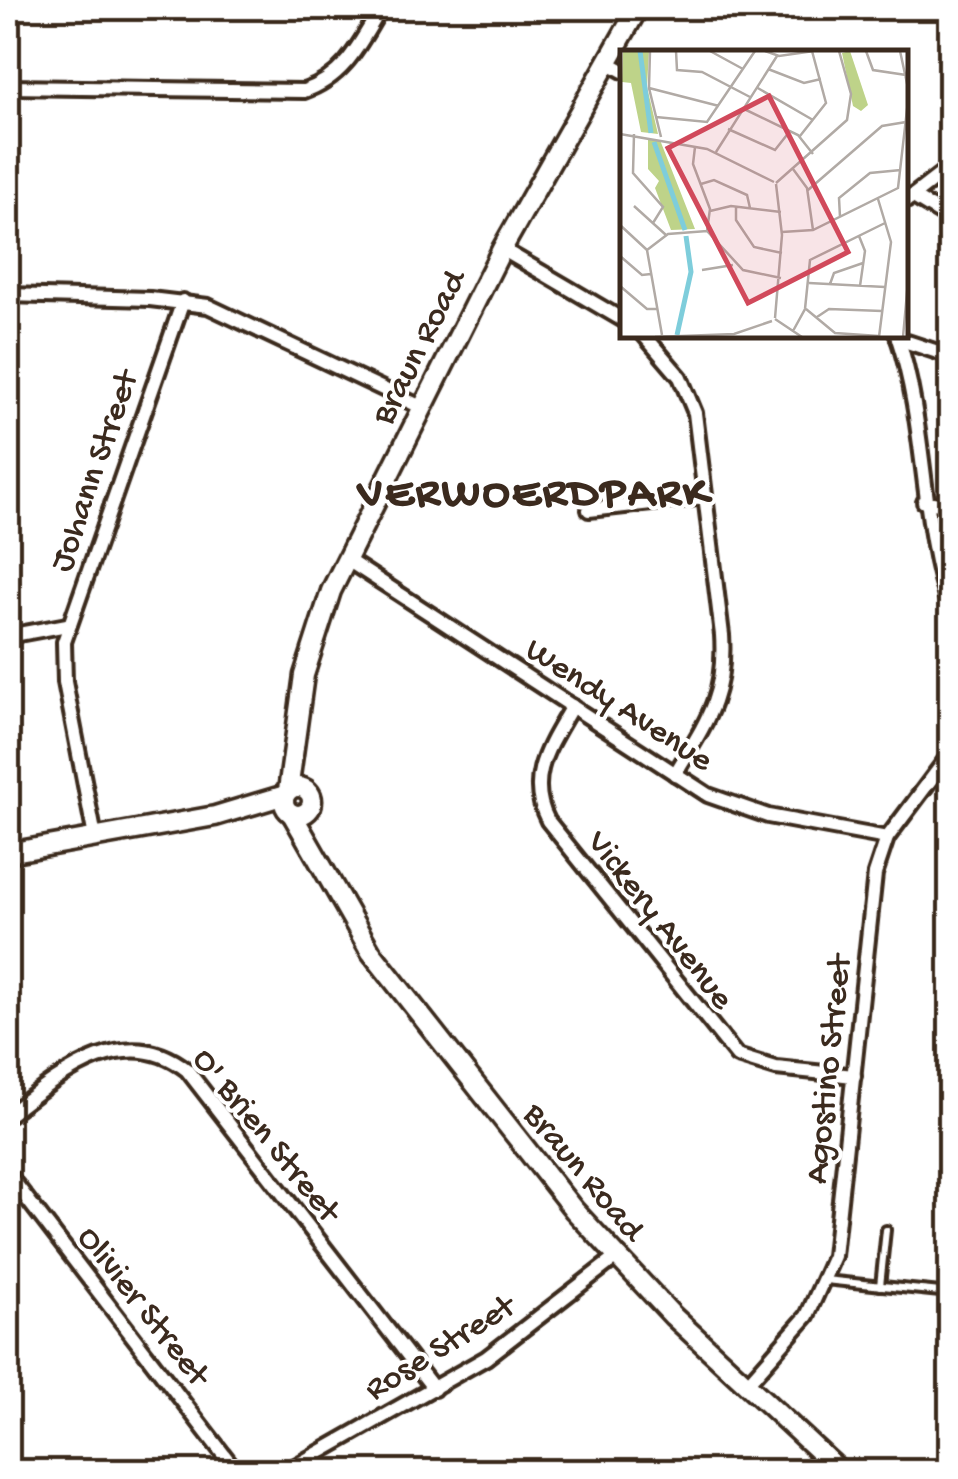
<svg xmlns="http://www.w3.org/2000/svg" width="958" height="1479" viewBox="0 0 958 1479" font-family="'Gochi Hand',sans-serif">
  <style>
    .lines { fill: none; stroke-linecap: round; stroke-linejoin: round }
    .lane-casing { stroke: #3b2a1e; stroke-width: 14 }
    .street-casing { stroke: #3b2a1e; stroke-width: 20 }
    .secondary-casing { stroke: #3b2a1e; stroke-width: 25 }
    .lane { stroke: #fff; stroke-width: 6 }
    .street { stroke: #fff; stroke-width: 12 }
    .secondary { stroke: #fff; stroke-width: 18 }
    .labels { text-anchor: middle; stroke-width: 8; stroke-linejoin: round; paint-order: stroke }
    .street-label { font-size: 35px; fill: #3b2a1e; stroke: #fff }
    .district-label { font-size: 45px; font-weight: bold; letter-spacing: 2.5px; fill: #3b2a1e; stroke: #fff }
    .inset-river { fill: none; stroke: #7ecddb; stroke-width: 5 }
    .inset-road { fill: none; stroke: #b1aaa5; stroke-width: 2.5 }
    .view { fill: #d1495b; fill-opacity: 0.15; stroke: #d1495b; stroke-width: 5 }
    .inset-edge { fill: none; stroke: #3b2a1e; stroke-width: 5 }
  </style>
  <rect width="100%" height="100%" fill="#fff"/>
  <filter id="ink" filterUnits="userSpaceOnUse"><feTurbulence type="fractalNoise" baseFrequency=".01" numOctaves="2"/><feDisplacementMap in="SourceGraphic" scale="20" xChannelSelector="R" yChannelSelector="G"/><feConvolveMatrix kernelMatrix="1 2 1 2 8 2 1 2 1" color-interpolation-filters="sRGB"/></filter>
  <g filter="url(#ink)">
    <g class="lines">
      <defs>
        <g id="lane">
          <path d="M 825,1280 L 950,1293"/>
          <path d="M 880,1286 L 886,1230"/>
        </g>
        <g id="street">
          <path d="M 607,62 L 623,71"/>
          <path d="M 8,87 L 304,91 C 345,77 360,43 381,8"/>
          <path d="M 912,196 L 950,219"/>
          <path d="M 906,201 L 950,167"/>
          <path d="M 502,249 L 623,320"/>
          <path d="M 8,295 L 150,299 L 208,306 L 421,407"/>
          <path d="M 644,335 L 680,377 L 695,413 L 722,635 C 726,697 706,722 675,774"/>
          <path d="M 897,335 C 927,424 920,521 950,610"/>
          <path d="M 898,339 L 950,356"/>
          <path d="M 924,502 L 950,505"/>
          <path d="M 589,510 L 705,497"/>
          <path d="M 346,559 L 708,795 L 768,816 L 887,838"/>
          <path d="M 8,636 L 67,625"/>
          <path d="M 572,706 C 550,745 525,777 548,821 L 737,1056 L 776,1068 L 854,1076"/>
          <path d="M 95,837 L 65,682 L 64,642 L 183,301"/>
          <path d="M 8,1115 C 59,1076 124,1020 187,1070 L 434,1389"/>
          <path d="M 8,1174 L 237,1472"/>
          <path d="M 747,1384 L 807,1316 L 834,1256 L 875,874 L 887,838 L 950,754"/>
          <path d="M 285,1472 L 486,1358 L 615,1258"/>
        </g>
        <g id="secondary">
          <circle cx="298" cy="801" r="14"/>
          <path d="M 288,791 L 304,675 L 331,591 L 502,249 L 638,8"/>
          <path d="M 292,814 L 371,952 L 574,1210 L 673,1316 L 841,1472"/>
          <path d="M 8,853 L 215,816 L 285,795"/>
        </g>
      </defs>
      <!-- lane casing -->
      <use href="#lane" class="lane-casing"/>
      <!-- street casing -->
      <use href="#street" class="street-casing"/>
      <!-- secondary casing -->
      <use href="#secondary" class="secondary-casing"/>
      <!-- lane -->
      <use href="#lane" class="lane"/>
      <!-- street -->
      <use href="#street" class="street"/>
      <!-- secondary -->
      <use href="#secondary" class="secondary"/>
    </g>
  </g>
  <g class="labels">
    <!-- street labels -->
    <g class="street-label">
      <text transform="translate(416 346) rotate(-63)" y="12">Braun Road</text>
      <text transform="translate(91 470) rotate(-71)" y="12">Johann Street</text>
      <text transform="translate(621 702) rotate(33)" y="12">Wendy Avenue</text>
      <text transform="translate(663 918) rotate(52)" y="12">Vickery Avenue</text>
      <text transform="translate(825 1069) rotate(-84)" y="12">Agostino Street</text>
      <text transform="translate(269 1133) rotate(51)" y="12">O' Brien Street</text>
      <text transform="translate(586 1170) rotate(50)" y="12">Braun Road</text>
      <text transform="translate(146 1304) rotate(52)" y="12">Olivier Street</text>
      <text transform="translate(438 1345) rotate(-32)" y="12">Rose Street</text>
    </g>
    <!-- district labels -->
    <g class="district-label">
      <text x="534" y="504">VERWOERDPARK</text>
    </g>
  </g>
  <!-- overview -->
  <g transform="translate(620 50)">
    <rect width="288" height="288" fill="#fff"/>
    <path d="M 3,1 L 29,1 L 27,37 L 38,84 L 21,82 L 11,33 L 2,32 ZM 230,1 L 248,55 L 241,61 L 233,56 L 222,3 ZM 28,90 L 40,90 L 75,179 L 51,180 L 35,138 L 39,131 L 28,119 Z" fill="#bed389"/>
    <path class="inset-river" d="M 20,1 L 31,83M 34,92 L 65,180M 57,285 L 71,222 L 66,186"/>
    <path class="inset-road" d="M 30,1 L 29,38 L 41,87M 56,1 L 57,20 L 82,22 L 130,47M 90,1 L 123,19M 145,1 L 159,6 L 194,1M 246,1 L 253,20 L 286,25M 280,1 L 288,38M 148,19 L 184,33 L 201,29M 136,37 L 193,70M 29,38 L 99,56M 122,58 L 178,85 L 193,104M 36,67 L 87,72 L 135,1M 108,79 L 155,100 L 170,81M 0,84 L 87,99 L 154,132M 14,84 L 13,123 L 43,157 L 33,173M 180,86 L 206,53 L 192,1M 75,97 L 73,114 L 90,159 L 87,181M 96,102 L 157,6M 173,119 L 187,138 L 193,180M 156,133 L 227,70 L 231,44 L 219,1M 81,134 L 94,130 L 127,145 L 130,158M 188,140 L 262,76 L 286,72M 258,149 L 271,192 L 259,287M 14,156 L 46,185M 116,157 L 116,170 L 134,197 L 162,203M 90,161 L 111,156 L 161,162M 220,167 L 219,148 L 250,123 L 281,120M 0,175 L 27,200 L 42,285M 162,182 L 193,180 L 278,138 L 288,51M 239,186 L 245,201 L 240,236M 27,200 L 48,184 L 87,181 L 123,220 L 161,228M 0,206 L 22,225 L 31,224M 82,220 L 113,215M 189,233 L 265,237M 210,234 L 214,223 L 243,213M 0,236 L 27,259 L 38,259M 186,259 L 215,283 L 259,286M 197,267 L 209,259 L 262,261M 155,268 L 162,185 L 156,134M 155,269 L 182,287M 173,281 L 185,259 L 190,210 L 265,173M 35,287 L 114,284 L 152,271M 283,287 L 288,231"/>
    <path class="view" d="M 149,46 L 228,202 L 128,253 L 48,98 Z"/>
    <rect width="288" height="288" class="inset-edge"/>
  </g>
  <!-- margin -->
  <rect width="958" height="1479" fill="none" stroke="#fff" stroke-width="40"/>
  <rect x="20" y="20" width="918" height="1439" fill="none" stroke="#3b2a1e" stroke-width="4" filter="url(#ink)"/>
</svg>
